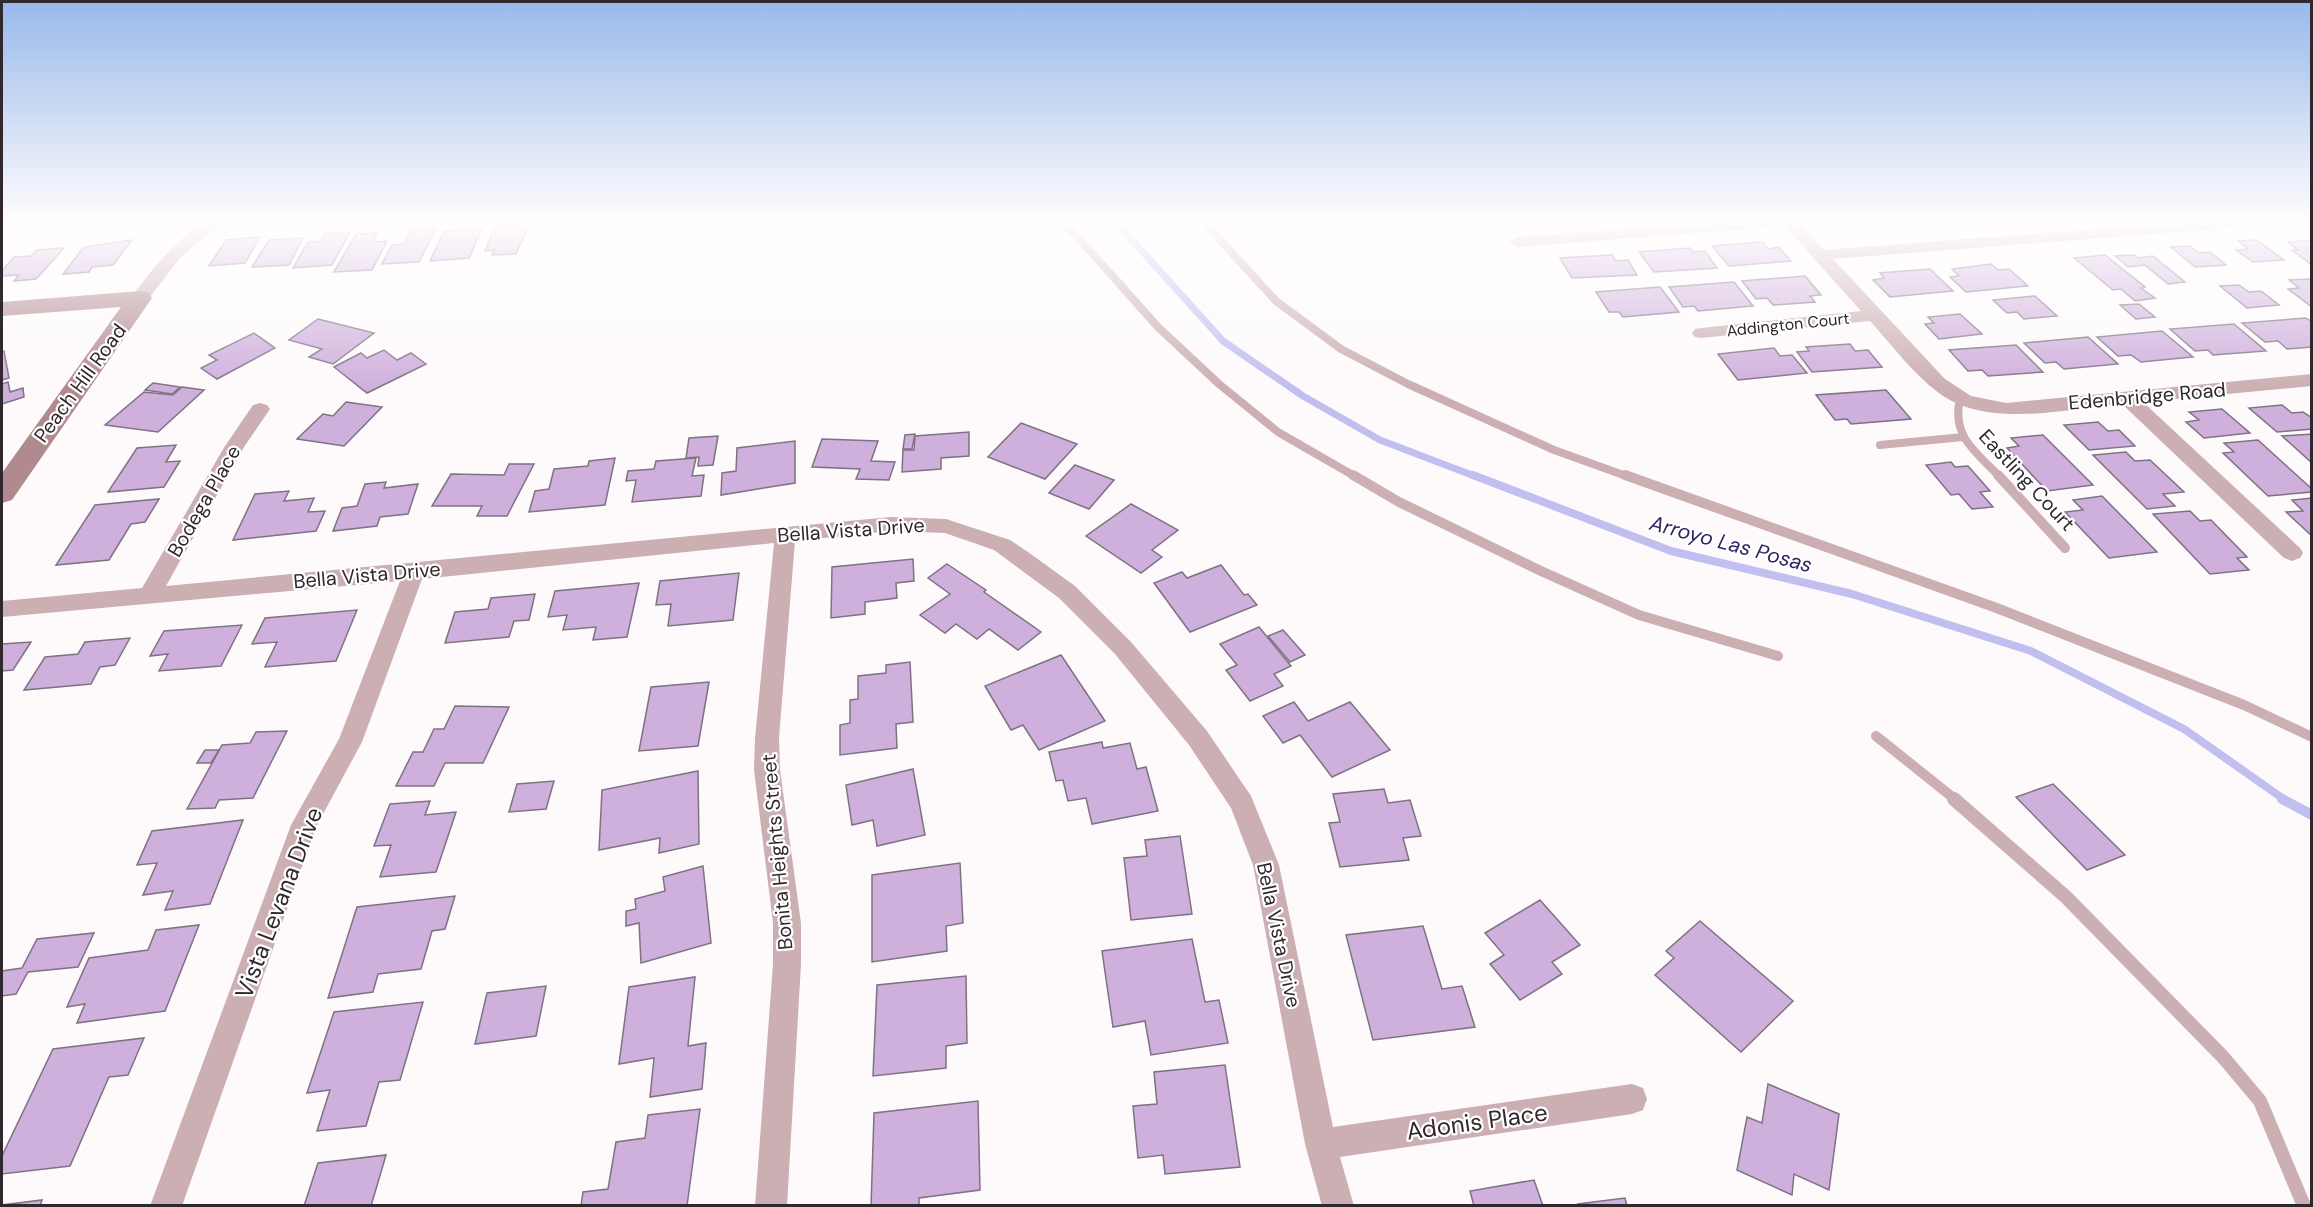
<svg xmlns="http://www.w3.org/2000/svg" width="2313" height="1207" viewBox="0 0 2313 1207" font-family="'DM Sans',sans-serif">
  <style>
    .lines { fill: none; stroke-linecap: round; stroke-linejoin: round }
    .stream-far2 { stroke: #c1bef0; stroke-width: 7 }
    .stream-far1 { stroke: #c1bef0; stroke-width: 8 }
    .stream { stroke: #c1bef0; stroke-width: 10 }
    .building { fill: #cfafdc; stroke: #7e7283; stroke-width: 1.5 }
    .lane-far2 { stroke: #cbafb2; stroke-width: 8 }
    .lane-far1 { stroke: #cbafb2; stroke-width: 10 }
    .lane { stroke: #cbafb2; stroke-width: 14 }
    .street { fill: #cbafb2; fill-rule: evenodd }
    .secondary { fill: #b18a8f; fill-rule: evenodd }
    .labels { text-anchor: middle; stroke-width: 4.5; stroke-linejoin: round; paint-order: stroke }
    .far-street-label { font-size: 16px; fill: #30282d; stroke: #fff }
    .street-label { font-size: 20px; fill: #30282d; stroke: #fff }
    .water-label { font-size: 21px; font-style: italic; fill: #312661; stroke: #fff }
    .near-street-label { font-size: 24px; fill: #30282d; stroke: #fff }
  </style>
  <rect width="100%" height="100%" fill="#fefafc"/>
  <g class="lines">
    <!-- stream-far2 -->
    <path class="stream-far2" d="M 1114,220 L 1223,341 L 1303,396 L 1380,440 L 1477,477"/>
    <!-- stream-far1 -->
    <path class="stream-far1" d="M 1473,475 L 1671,551 L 1852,594 L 2031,651 L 2184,729 L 2285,800"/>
    <!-- stream -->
    <path class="stream" d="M 2282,799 L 2312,815"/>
  </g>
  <!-- building -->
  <g class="building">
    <path d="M 1476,220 L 1530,220 L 1532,223 L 1492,226 L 1489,221 L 1478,222 Z"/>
    <path d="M 530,223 L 516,254 L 492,255 L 494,250 L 485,251 L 495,226 Z"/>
    <path d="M 437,227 L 419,262 L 382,264 L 392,245 L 404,244 L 412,228 Z"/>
    <path d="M 482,229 L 469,258 L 430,261 L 444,231 Z"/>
    <path d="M 350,232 L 332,265 L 293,268 L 308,242 L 321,241 L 325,234 Z"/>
    <path d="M 377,233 L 373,242 L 387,241 L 372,270 L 334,272 L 356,234 Z"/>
    <path d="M 260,237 L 245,263 L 209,266 L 226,240 Z"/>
    <path d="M 303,238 L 289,265 L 252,267 L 269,240 Z"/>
    <path d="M 132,240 L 113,265 L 92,267 L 89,272 L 63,274 L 84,247 Z"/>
    <path d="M 2257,240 L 2284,260 L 2253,262 L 2236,250 L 2248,249 L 2238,241 Z"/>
    <path d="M 2312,240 L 2312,265 L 2292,250 L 2298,250 L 2288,242 Z"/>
    <path d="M 1762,242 L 1768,249 L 1779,247 L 1791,261 L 1729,266 L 1712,246 Z"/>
    <path d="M 2190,246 L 2199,253 L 2210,252 L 2226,265 L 2195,267 L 2171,247 Z"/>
    <path d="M 64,248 L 36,279 L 14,281 L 19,275 L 2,276 L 2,271 L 14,257 L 31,256 L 37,250 Z"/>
    <path d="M 1690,248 L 1694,252 L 1705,251 L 1717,268 L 1654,272 L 1639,252 Z"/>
    <path d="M 1612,255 L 1616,261 L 1628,260 L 1637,275 L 1572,278 L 1560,258 Z"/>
    <path d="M 2105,255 L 2145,287 L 2141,288 L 2155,298 L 2135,301 L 2121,289 L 2113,290 L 2074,258 Z"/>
    <path d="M 2134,255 L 2138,258 L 2153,256 L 2185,282 L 2168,284 L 2145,265 L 2128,267 L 2115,256 Z"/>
    <path d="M 1991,264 L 1998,270 L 2009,269 L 2028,286 L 1966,292 L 1950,277 L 1959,276 L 1952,269 Z"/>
    <path d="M 1930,269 L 1953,291 L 1890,297 L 1873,280 L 1884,278 L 1880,273 Z"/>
    <path d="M 1805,276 L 1821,295 L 1810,296 L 1815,302 L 1773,305 L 1767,298 L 1756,299 L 1742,281 Z"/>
    <path d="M 2309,279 L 2312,280 L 2312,307 L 2288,289 L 2299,288 L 2289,280 Z"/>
    <path d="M 1734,282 L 1753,306 L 1698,311 L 1694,306 L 1683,307 L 1669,287 Z"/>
    <path d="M 2239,285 L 2249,292 L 2261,291 L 2279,305 L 2247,308 L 2220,286 Z"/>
    <path d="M 1660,287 L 1679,312 L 1623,317 L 1619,312 L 1609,312 L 1596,292 Z"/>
    <path d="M 2035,296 L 2057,316 L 2024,319 L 2017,312 L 2007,313 L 1993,300 Z"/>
    <path d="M 2139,304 L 2155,317 L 2136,319 L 2120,305 Z"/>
    <path d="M 1960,314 L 1982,334 L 1939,339 L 1925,324 L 1934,323 L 1928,317 Z"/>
    <path d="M 2306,318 L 2312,322 L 2312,347 L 2287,349 L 2278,341 L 2265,342 L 2242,323 Z"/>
    <path d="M 318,319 L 374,333 L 333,364 L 309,357 L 322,349 L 289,340 Z"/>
    <path d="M 2234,324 L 2266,351 L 2213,355 L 2208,350 L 2195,351 L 2170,329 Z"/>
    <path d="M 2162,331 L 2193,357 L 2141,362 L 2131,355 L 2118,356 L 2097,337 Z"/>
    <path d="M 254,333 L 275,348 L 217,379 L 201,368 L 217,360 L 209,355 Z"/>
    <path d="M 2088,337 L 2118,364 L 2064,369 L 2056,362 L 2045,363 L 2024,343 Z"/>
    <path d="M 1850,344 L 1855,351 L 1868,350 L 1882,367 L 1812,372 L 1797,352 L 1809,351 L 1806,347 Z"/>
    <path d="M 2016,345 L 2043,372 L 1988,376 L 1982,370 L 1968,371 L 1949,350 Z"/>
    <path d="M 1774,348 L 1780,356 L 1792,355 L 1807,373 L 1738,380 L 1718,354 Z"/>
    <path d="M 384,350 L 397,360 L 411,353 L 426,364 L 367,393 L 334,367 L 361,353 L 367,358 Z"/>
    <path d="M 4,351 L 9,378 L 2,380 L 2,352 Z"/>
    <path d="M 8,382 L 10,392 L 23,388 L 24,397 L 2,404 L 2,384 Z"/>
    <path d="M 153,383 L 180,387 L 172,394 L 145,390 Z"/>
    <path d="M 182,387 L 204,390 L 158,432 L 105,425 L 144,392 L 173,395 Z"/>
    <path d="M 1886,390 L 1911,419 L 1851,424 L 1847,419 L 1835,420 L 1816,395 Z"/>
    <path d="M 346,402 L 382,407 L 344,446 L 297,439 L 323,414 L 333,416 Z"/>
    <path d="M 2282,405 L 2292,413 L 2303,412 L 2312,418 L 2312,429 L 2277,432 L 2249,408 Z"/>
    <path d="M 2222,409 L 2250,433 L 2204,438 L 2186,422 L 2199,420 L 2189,412 Z"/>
    <path d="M 2098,422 L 2108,431 L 2119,430 L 2135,446 L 2089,450 L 2064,425 Z"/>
    <path d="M 1021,423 L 1077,444 L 1045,479 L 988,457 Z"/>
    <path d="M 969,432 L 969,456 L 941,458 L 941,469 L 902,472 L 903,450 L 914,450 L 915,436 Z"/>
    <path d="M 915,434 L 912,449 L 903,449 L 905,435 Z"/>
    <path d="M 2312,434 L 2312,463 L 2282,436 Z"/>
    <path d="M 2043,435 L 2093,485 L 2047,491 L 2007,448 L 2019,446 L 2011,438 Z"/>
    <path d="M 718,436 L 713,465 L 698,466 L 699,457 L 686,458 L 689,438 Z"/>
    <path d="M 822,439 L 878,441 L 871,461 L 895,462 L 889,480 L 856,479 L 860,469 L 812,467 Z"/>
    <path d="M 2258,440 L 2312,489 L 2312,492 L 2268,496 L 2223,453 L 2234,452 L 2224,443 Z"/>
    <path d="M 795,441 L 795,483 L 721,495 L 722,473 L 736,471 L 737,448 Z"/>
    <path d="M 176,445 L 166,462 L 180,461 L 164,487 L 108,492 L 137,448 Z"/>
    <path d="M 2126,452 L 2135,461 L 2150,460 L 2184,492 L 2163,494 L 2175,506 L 2147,509 L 2093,455 Z"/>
    <path d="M 615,458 L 605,505 L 529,512 L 535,491 L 549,489 L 554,469 L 588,466 L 589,461 Z"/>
    <path d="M 696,458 L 692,476 L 704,475 L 701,496 L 632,502 L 636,480 L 626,481 L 628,471 L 654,469 L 656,461 Z"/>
    <path d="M 1951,462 L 1955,467 L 1968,466 L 1990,491 L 1980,492 L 1993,507 L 1972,509 L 1959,494 L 1951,495 L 1926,465 Z"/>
    <path d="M 509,464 L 534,464 L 507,516 L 477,516 L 482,506 L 432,506 L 451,474 L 504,475 Z"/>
    <path d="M 1075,465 L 1114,480 L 1089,509 L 1049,493 Z"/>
    <path d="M 386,482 L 384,488 L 418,484 L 408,514 L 380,517 L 377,526 L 333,531 L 342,508 L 357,506 L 365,484 Z"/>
    <path d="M 289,491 L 284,501 L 314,498 L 308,512 L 325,511 L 316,531 L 233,540 L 255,494 Z"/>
    <path d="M 2102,496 L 2157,552 L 2109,558 L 2065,512 L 2083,510 L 2073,500 Z"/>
    <path d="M 2312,498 L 2312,536 L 2286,512 L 2303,511 L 2292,500 Z"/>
    <path d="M 159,499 L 145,522 L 131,524 L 109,560 L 56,565 L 95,505 Z"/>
    <path d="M 1131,504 L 1178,530 L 1152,550 L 1162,557 L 1141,573 L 1086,536 Z"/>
    <path d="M 2190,511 L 2200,521 L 2211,520 L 2247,557 L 2237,558 L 2249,570 L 2210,574 L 2153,514 Z"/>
    <path d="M 913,559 L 914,581 L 896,583 L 897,598 L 865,602 L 865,614 L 831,618 L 832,567 Z"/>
    <path d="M 947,564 L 986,590 L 984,592 L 1041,632 L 1018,650 L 989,629 L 977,639 L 956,624 L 945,633 L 920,615 L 950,594 L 928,578 Z"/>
    <path d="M 1221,565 L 1244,595 L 1248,594 L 1257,605 L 1190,632 L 1154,583 L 1182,572 L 1187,578 Z"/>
    <path d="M 739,573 L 733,620 L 668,626 L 671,604 L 656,605 L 660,581 Z"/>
    <path d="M 639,583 L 627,637 L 593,640 L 596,627 L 563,630 L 567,615 L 548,617 L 555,591 Z"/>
    <path d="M 535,594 L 529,620 L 514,621 L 509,637 L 445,643 L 455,612 L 488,609 L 491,598 Z"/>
    <path d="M 357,610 L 336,661 L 265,667 L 277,642 L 252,644 L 265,618 Z"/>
    <path d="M 242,625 L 221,666 L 159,671 L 168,654 L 150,656 L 164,631 Z"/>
    <path d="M 1259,627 L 1291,666 L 1274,674 L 1283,686 L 1250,701 L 1226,670 L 1237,665 L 1220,644 Z"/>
    <path d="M 1283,630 L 1305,655 L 1290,662 L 1268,636 Z"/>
    <path d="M 130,638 L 115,665 L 100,667 L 91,684 L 24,690 L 45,657 L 78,654 L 85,642 Z"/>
    <path d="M 31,642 L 13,670 L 2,671 L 2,644 Z"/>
    <path d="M 1061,655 L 1105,721 L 1039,750 L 1023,725 L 1011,730 L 985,686 Z"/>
    <path d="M 910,662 L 913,722 L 896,724 L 897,748 L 840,755 L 840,725 L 850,723 L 850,700 L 858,699 L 858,676 L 886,673 L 886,665 Z"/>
    <path d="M 709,682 L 698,746 L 639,751 L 651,687 Z"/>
    <path d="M 1294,702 L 1308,721 L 1350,702 L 1390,750 L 1332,777 L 1300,735 L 1283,743 L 1263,716 Z"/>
    <path d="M 455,706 L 509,707 L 483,763 L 445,763 L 434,786 L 396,786 L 413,752 L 423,752 L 434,729 L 444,729 Z"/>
    <path d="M 287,731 L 253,798 L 219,800 L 215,808 L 187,809 L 222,745 L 250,743 L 256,732 Z"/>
    <path d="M 1102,742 L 1103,748 L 1130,743 L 1137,769 L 1146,767 L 1158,811 L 1092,824 L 1086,798 L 1068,801 L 1063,780 L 1056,781 L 1049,752 Z"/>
    <path d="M 205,750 L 219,750 L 211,763 L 197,763 Z"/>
    <path d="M 913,769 L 925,835 L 877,846 L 873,820 L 852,825 L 846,785 Z"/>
    <path d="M 698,771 L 699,844 L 659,853 L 660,838 L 599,850 L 602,790 Z"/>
    <path d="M 554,781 L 546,809 L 509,812 L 517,784 Z"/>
    <path d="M 2053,784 L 2125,855 L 2087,870 L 2016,797 Z"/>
    <path d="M 1384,789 L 1388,803 L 1410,800 L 1421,836 L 1403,838 L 1409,860 L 1340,867 L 1329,823 L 1340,822 L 1333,794 Z"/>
    <path d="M 430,801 L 425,815 L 456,812 L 436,872 L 380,877 L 391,845 L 374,846 L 390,804 Z"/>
    <path d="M 243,820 L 210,904 L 165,910 L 173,891 L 143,895 L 157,863 L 137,865 L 152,831 Z"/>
    <path d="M 1180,836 L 1192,914 L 1131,920 L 1124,858 L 1147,856 L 1145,840 Z"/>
    <path d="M 960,863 L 963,923 L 946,926 L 947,951 L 872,962 L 872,875 Z"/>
    <path d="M 703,866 L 711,943 L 641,963 L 639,923 L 626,926 L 626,911 L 636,909 L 635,899 L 665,891 L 663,877 Z"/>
    <path d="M 455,896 L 445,929 L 432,931 L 421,969 L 378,974 L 373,992 L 328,998 L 357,907 Z"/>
    <path d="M 1540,900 L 1580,945 L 1552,962 L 1562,974 L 1520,1000 L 1490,964 L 1504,955 L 1485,933 Z"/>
    <path d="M 1700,921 L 1793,1001 L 1741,1052 L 1655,975 L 1674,958 L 1666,951 Z"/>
    <path d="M 199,925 L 165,1011 L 77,1023 L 85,1004 L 67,1007 L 89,958 L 148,950 L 156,930 Z"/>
    <path d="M 1423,926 L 1442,989 L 1462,986 L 1475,1027 L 1373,1040 L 1346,935 Z"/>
    <path d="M 94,933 L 78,967 L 28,972 L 16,994 L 2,996 L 2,971 L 22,968 L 37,939 Z"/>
    <path d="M 1192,939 L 1205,1002 L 1219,1000 L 1228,1043 L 1151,1055 L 1145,1021 L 1113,1027 L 1102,951 Z"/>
    <path d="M 966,976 L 967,1043 L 946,1046 L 946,1068 L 873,1076 L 877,985 Z"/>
    <path d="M 695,977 L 688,1046 L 706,1043 L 702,1089 L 650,1097 L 654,1058 L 619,1064 L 629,987 Z"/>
    <path d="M 546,986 L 536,1036 L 475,1044 L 487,993 Z"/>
    <path d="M 423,1002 L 400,1080 L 379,1082 L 366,1126 L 317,1131 L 330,1090 L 307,1093 L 334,1012 Z"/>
    <path d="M 144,1038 L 128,1075 L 109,1077 L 70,1166 L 2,1174 L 2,1156 L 53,1049 Z"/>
    <path d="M 1225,1065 L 1240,1167 L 1165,1174 L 1163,1155 L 1138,1158 L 1133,1106 L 1157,1104 L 1154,1072 Z"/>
    <path d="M 1768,1084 L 1839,1114 L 1829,1190 L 1794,1174 L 1792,1195 L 1737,1170 L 1747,1117 L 1762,1123 Z"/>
    <path d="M 978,1101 L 980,1190 L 919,1198 L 919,1206 L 871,1206 L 874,1113 Z"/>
    <path d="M 700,1109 L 687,1206 L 581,1206 L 583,1192 L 608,1189 L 616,1142 L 645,1138 L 648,1115 Z"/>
    <path d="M 386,1155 L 371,1206 L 304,1206 L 318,1163 Z"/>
    <path d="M 1534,1180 L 1543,1206 L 1474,1206 L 1470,1191 Z"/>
    <path d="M 1625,1198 L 1627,1206 L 1577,1204 Z"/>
    <path d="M 42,1200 L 40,1206 L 2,1206 L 2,1205 Z"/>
  </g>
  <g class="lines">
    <!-- lane-far2 -->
    <g class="lane-far2">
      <path d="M 1056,220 L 1075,234 L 1158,327 L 1219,384 L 1278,432 L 1356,477"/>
      <path d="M 1202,220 L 1276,301 L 1341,349 L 1408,384 L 1554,450 L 1629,477"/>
      <path d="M 1960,399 C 1951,436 1976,452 2000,477"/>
      <path d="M 1880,445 L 1963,437"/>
    </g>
    <!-- lane-far1 -->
    <g class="lane-far1">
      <path d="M 1353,475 L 1399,502 L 1541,571 L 1639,615 L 1778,656"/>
      <path d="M 1625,475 L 1994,607 L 2244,705 L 2312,737"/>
      <path d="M 1998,475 L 2065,548"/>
      <path d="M 1876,736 L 1956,800"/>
    </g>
    <!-- lane -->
    <path class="lane" d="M 1954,799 L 2066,897 L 2223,1057 L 2260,1101 L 2304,1206"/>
    <!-- street -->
    <g class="street">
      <path d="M 207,220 L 225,220 L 180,258 L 146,302 L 134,302 L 131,298 C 153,267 175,241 207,220 Z"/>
      <path d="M 1743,220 L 1797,220 L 1824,250 L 2211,220 L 2278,220 L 2276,223 L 2270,225 L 1833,259 L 1945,379 L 1971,396 L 2006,403 L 2312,374 L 2312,386 L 2143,402 L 2300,548 L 2303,553 L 2300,558 L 2292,561 L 2284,558 L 2122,404 C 2066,409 1987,429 1939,393 C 1913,374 1892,345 1870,321 L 1701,338 L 1695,337 L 1692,333 L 1695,329 L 1701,328 L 1861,311 L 1785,226 L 1517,247 L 1509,242 L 1517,237 Z"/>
      <path d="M 260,403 L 267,405 L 270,409 L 244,447 L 166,586 L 891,517 L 946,519 L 1010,540 L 1028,552 L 1075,586 L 1131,642 L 1207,731 L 1251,796 L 1279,865 L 1333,1127 L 1632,1084 L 1643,1088 L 1647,1099 L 1643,1110 L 1632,1114 L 1340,1157 L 1354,1206 L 1322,1206 L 1305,1144 L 1253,865 L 1231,808 L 1189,745 L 1115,654 L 1059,598 L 994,550 L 945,533 L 891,531 L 795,541 L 779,738 L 780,770 L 801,923 L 801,964 L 787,1206 L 755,1206 L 773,964 L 773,923 L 754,770 L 755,738 L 774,543 L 422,579 L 362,742 L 316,827 L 182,1206 L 150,1206 L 291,825 L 339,739 L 400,581 L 2,617 L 2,601 L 142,588 L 225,446 L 253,405 Z"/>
    </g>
    <!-- secondary -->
    <path class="secondary" d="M 140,291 L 149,293 L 152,298 L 12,500 L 2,503 L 2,473 L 121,307 L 2,316 L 2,302 Z"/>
  </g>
  <!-- sky -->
  <linearGradient id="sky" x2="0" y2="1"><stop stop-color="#98b8eb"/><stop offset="0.57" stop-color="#fffdfe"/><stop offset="1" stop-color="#fffdfe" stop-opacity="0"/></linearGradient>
  <rect width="2313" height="389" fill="url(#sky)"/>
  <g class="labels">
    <!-- far-street labels -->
    <g class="far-street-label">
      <text transform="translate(1788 324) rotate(-6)" y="6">Addington Court</text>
    </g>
    <!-- street labels -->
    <g class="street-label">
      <text transform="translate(80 383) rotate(-54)" y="7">Peach Hill Road</text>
      <text transform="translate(2147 396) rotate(-5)" y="7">Edenbridge Road</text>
      <text transform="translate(2027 480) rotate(47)" y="7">Eastling Court</text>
      <text transform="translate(204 501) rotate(-60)" y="7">Bodega Place</text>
      <text transform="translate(851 530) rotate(-4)" y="7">Bella Vista Drive</text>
      <text transform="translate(367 575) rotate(-5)" y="7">Bella Vista Drive</text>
      <text transform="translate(777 852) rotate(-95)" y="7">Bonita Heights Street</text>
      <text transform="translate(1279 935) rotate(78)" y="7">Bella Vista Drive</text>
    </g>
    <!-- water labels -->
    <g class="water-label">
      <text transform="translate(1731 544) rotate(15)" y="7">Arroyo Las Posas</text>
    </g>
    <!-- near-street labels -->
    <g class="near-street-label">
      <text transform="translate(279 903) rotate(-69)" y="8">Vista Levana Drive</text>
      <text transform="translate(1477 1122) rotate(-8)" y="8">Adonis Place</text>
    </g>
  </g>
  <!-- border -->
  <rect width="2313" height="1207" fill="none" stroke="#30282d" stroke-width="6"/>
</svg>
